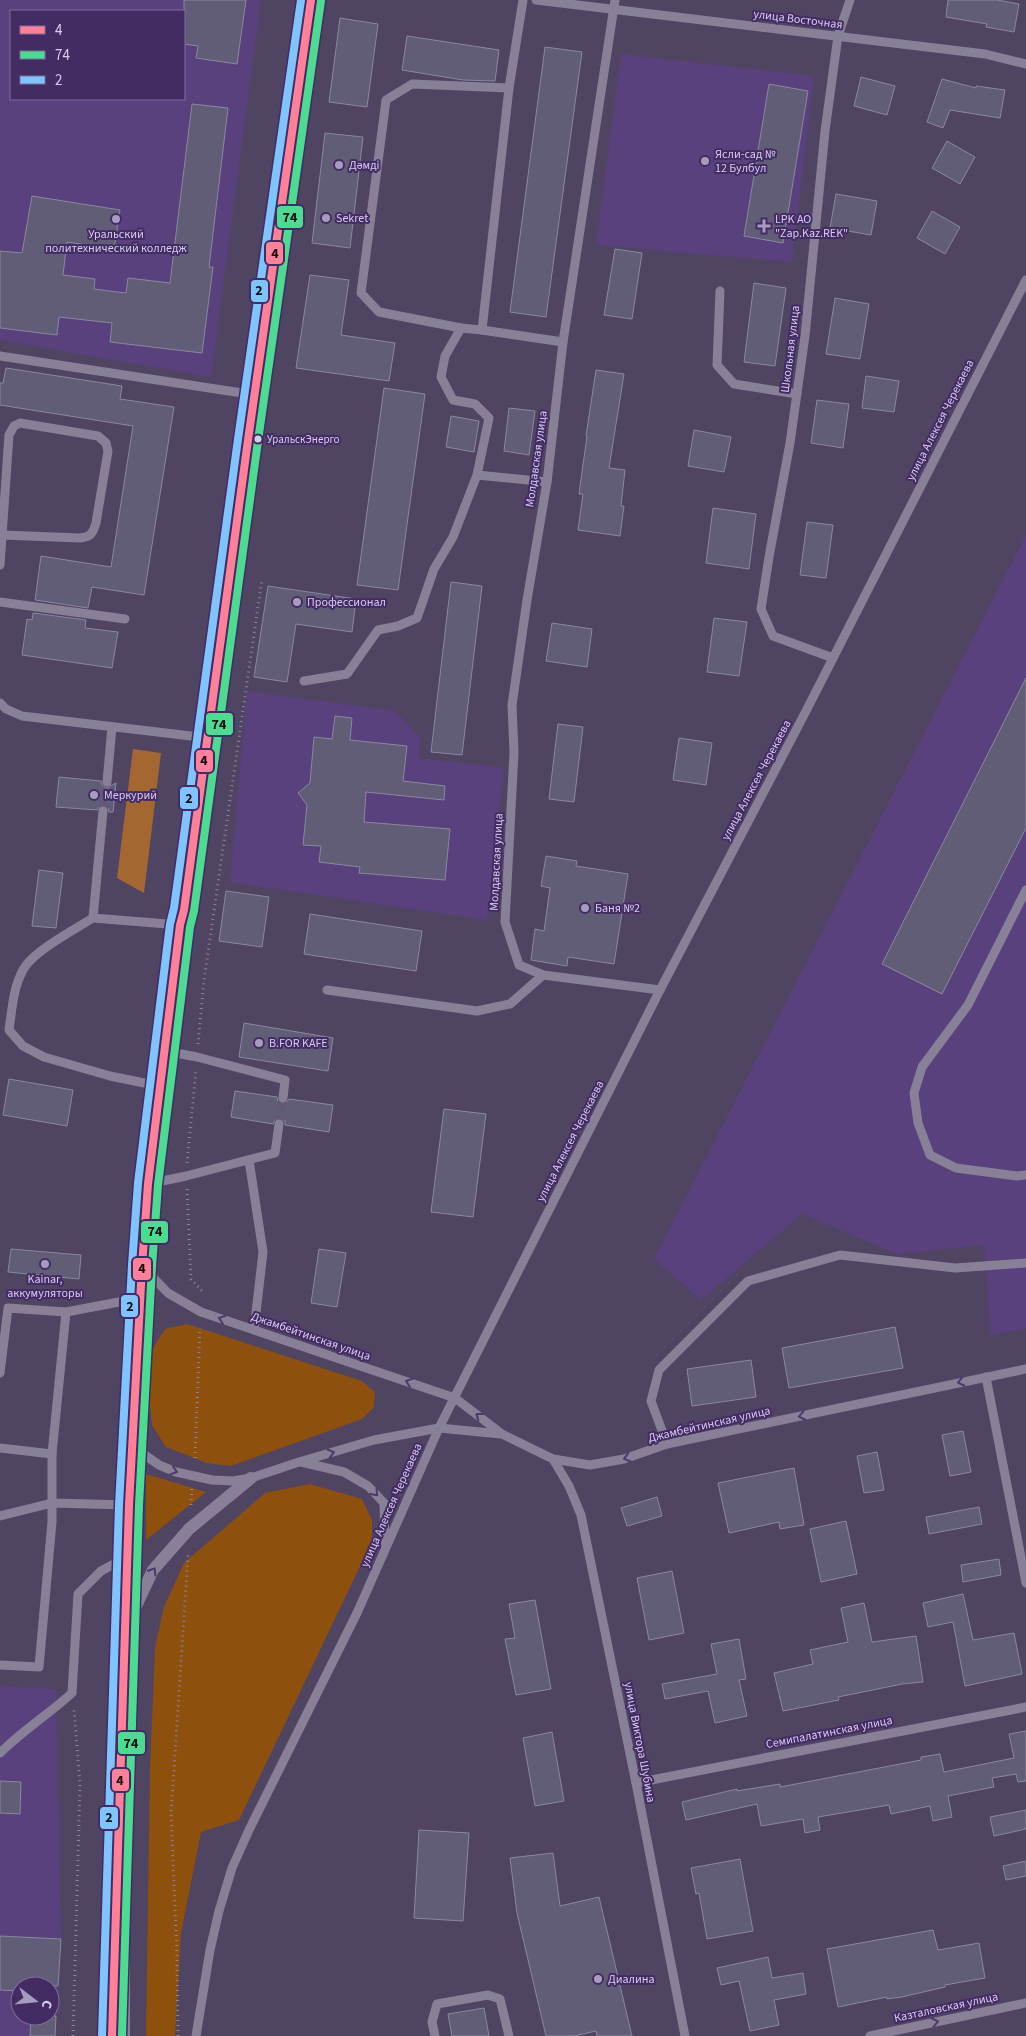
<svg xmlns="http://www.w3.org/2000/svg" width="1026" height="2036" viewBox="0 0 1026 2036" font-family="'Source Sans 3',sans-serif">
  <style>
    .built { fill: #58417c; fill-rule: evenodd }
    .green { fill: #8d500d }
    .forest { fill: #a56732 }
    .building { fill: #625d76; stroke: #8b87a2 }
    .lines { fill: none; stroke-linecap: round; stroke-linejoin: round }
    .minor-tunnel { stroke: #645878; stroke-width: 9; stroke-dasharray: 9 4.5; stroke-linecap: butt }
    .path { stroke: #8c8499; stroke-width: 3; stroke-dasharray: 1 4; stroke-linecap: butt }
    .minor { stroke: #888097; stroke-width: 9 }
    .major { stroke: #888099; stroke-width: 12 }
    .bus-1-casing { stroke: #432c64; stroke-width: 11 }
    .bus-2-casing { stroke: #432c64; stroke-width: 11 }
    .bus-3-casing { stroke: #432c64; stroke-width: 11 }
    .bus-1 { stroke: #ff8098; stroke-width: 8 }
    .bus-2 { stroke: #4ddb92; stroke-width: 8 }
    .bus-3 { stroke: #80c4ff; stroke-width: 8 }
    .oneway { stroke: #4d396c }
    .poi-dot { fill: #a79cbd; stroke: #432c64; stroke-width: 2 }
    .bus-dot { fill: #d6ccee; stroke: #432c64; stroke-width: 2 }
    .labels { text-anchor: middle; stroke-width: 4; stroke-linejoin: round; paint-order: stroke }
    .bus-label { font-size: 11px; fill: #d6ccee; stroke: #432c64; text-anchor: start }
    .street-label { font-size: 12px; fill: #d6ccee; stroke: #432c64 }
    .poi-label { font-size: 12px; fill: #d6ccee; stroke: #432c64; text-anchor: start }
    .line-badge { stroke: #432c64; stroke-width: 2 }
    .pale-badge-label { font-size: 14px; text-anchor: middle; font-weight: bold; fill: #111 }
  </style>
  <rect width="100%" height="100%" fill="#504463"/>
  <!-- built -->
  <g class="built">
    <path d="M 0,0 L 261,0 L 211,377 L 0,340 ZM 11,11 L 184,11 L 184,99 L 11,99 Z"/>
    <path d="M 621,54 L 814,76 L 792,262 L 596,245 Z"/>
    <path d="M 1026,535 L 1026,1328 L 991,1335 L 984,1245 L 897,1254 L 802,1214 L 701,1300 L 654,1259 Z"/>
    <path d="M 247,691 L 395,711 L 420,737 L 419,758 L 504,768 L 487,920 L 230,882 Z"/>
    <path d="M 0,1686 L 56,1689 L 61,1939 L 55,2036 L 0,2036 ZM 20,1986 L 50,1986 L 50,2016 L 20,2016 Z"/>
  </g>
  <!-- green -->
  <g class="green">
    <path d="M 187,1324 L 362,1381 L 375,1392 L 374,1407 L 362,1419 L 231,1466 L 207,1463 L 166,1447 L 152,1425 L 148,1388 L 153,1348 L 165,1329 Z"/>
    <path d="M 146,1474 L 206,1492 L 146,1540 Z"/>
    <path d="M 310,1484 L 362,1499 L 372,1520 L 372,1541 L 239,1820 L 201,1832 L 181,1933 L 175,2036 L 146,2036 L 150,1768 L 155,1647 L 164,1607 L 184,1563 L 265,1493 Z"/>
  </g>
  <!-- forest -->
  <path class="forest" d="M 133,749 L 161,753 L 144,893 L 117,878 Z"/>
  <!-- building -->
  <g class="building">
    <path d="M 184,0 L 246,0 L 237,64 L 196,58 L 198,46 L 184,44 Z"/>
    <path d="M 948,0 L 997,0 L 1019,4 L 1014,32 L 986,27 L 987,24 L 946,17 Z"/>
    <path d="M 340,18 L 378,24 L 367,107 L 329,102 Z"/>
    <path d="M 407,36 L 499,50 L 495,81 L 463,80 L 402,70 Z"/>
    <path d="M 545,47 L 582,52 L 546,317 L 510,312 Z"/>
    <path d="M 861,77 L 895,86 L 887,115 L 854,106 Z"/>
    <path d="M 942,79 L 976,88 L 976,86 L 1005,90 L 1000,118 L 950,110 L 943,128 L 927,122 Z"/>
    <path d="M 769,84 L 808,91 L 783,243 L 744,236 Z"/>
    <path d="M 192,104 L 228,108 L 209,267 L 213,267 L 202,353 L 110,342 L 112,323 L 59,317 L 57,335 L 0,328 L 0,251 L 22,253 L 32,196 L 120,210 L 114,249 L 67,242 L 63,275 L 95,279 L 94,289 L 126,293 L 128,278 L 170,283 Z"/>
    <path d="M 325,133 L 363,137 L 350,248 L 312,243 Z"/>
    <path d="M 947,141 L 975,157 L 960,184 L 932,168 Z"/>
    <path d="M 836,194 L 877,201 L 871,235 L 830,228 Z"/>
    <path d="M 932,211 L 960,227 L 945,254 L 917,238 Z"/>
    <path d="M 615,249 L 642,253 L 632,319 L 604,315 Z"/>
    <path d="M 310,275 L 349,280 L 341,335 L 395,343 L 389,381 L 296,368 Z"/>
    <path d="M 754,283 L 786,288 L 775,366 L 744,362 Z"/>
    <path d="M 835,298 L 869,304 L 860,359 L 826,354 Z"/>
    <path d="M 6,368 L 122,386 L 120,399 L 174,407 L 144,595 L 92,587 L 88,608 L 35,600 L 41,556 L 111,567 L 133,426 L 0,405 L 0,383 L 3,383 Z"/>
    <path d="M 596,370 L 624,374 L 609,468 L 625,470 L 621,506 L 624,506 L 620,536 L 578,530 L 583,494 L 579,494 L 587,436 L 586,436 Z"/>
    <path d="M 866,376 L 899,381 L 894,412 L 862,408 Z"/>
    <path d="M 384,388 L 425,394 L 398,590 L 357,585 Z"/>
    <path d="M 817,400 L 849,404 L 843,448 L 811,443 Z"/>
    <path d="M 509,408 L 535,411 L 529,455 L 504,451 Z"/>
    <path d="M 451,416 L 479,421 L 474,452 L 446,447 Z"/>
    <path d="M 694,430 L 731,437 L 724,472 L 688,466 Z"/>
    <path d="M 713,508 L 756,514 L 749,569 L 706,563 Z"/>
    <path d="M 807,522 L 833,525 L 826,578 L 800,575 Z"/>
    <path d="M 451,582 L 482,586 L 462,755 L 431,752 Z"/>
    <path d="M 268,586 L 356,599 L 352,632 L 296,624 L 287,682 L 254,677 Z"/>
    <path d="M 33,613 L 86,620 L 85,628 L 118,632 L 112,668 L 22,655 L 27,619 L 32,620 Z"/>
    <path d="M 714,618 L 747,622 L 739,676 L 707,672 Z"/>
    <path d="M 552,623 L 592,629 L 587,667 L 546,661 Z"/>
    <path d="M 1026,678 L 1026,828 L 942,994 L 882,964 Z"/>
    <path d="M 335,716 L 352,718 L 350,740 L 407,746 L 403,781 L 445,786 L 444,800 L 366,792 L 364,822 L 450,829 L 445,880 L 359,873 L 360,867 L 319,862 L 321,846 L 303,845 L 307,805 L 298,793 L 310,783 L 314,737 L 332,739 Z"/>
    <path d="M 558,724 L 583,727 L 574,802 L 549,799 Z"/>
    <path d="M 679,738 L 712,743 L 706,785 L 673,780 Z"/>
    <path d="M 59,777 L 101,781 L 102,785 L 106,788 L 116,783 L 113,812 L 109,812 L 108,808 L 104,805 L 100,806 L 97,810 L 56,807 Z"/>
    <path d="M 546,856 L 577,861 L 576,866 L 628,874 L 614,964 L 568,957 L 567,966 L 531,960 L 535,929 L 544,931 L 550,888 L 541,886 Z"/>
    <path d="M 39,870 L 63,873 L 56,928 L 32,926 Z"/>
    <path d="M 226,891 L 269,897 L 262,947 L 219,941 Z"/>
    <path d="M 310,914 L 422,931 L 416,971 L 304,954 Z"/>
    <path d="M 244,1023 L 333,1038 L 328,1071 L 239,1057 Z"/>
    <path d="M 9,1079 L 73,1090 L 67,1126 L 3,1115 Z"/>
    <path d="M 235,1091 L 277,1097 L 278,1101 L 282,1104 L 286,1103 L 289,1099 L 333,1105 L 329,1132 L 285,1125 L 285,1121 L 280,1118 L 276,1118 L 273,1124 L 231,1117 Z"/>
    <path d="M 444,1109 L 486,1114 L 473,1217 L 431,1212 Z"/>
    <path d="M 11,1249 L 81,1255 L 79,1279 L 8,1272 Z"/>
    <path d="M 319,1249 L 346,1253 L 337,1307 L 311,1303 Z"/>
    <path d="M 895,1327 L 903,1368 L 789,1388 L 782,1348 Z"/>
    <path d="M 751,1360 L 756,1397 L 692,1406 L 687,1369 Z"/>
    <path d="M 963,1431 L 971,1472 L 950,1476 L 942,1435 Z"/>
    <path d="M 877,1452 L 884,1490 L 864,1493 L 857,1456 Z"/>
    <path d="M 794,1468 L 804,1525 L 780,1529 L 779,1522 L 729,1533 L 718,1483 Z"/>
    <path d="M 657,1497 L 662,1516 L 627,1526 L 621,1508 Z"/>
    <path d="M 979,1507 L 982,1524 L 929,1534 L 926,1517 Z"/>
    <path d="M 846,1521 L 857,1574 L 821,1582 L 810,1529 Z"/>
    <path d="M 999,1559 L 1001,1575 L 963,1582 L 961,1565 Z"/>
    <path d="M 672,1571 L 684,1633 L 649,1640 L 637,1578 Z"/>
    <path d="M 963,1594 L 973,1640 L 1014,1633 L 1022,1674 L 965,1686 L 953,1622 L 928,1627 L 923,1603 Z"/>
    <path d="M 535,1600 L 551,1689 L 516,1695 L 505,1639 L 515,1638 L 509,1604 Z"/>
    <path d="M 864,1603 L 872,1642 L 916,1636 L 923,1682 L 902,1684 L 838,1697 L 839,1700 L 783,1711 L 774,1673 L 813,1664 L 810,1650 L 848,1642 L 841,1608 Z"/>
    <path d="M 739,1639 L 746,1679 L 739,1680 L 747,1716 L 715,1723 L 708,1691 L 665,1699 L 662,1684 L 717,1674 L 711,1644 Z"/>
    <path d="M 1026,1731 L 1026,1781 L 1018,1782 L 1016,1774 L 992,1778 L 994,1787 L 948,1796 L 952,1817 L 933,1821 L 930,1806 L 891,1814 L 889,1805 L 818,1817 L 820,1830 L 805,1833 L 803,1819 L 761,1826 L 757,1804 L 686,1820 L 682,1802 L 737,1789 L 737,1791 L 780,1784 L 780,1787 L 921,1760 L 921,1757 L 940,1754 L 944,1772 L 1014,1758 L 1009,1734 Z"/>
    <path d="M 552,1732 L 564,1801 L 535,1806 L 523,1738 Z"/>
    <path d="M 0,1781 L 21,1782 L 20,1814 L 0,1813 Z"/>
    <path d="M 1026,1810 L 1026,1829 L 994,1836 L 990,1817 Z"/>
    <path d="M 419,1830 L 469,1833 L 463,1921 L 414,1918 Z"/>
    <path d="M 553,1853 L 560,1906 L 599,1897 L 632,2036 L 597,2036 L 596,2031 L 574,2036 L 546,2036 L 517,1913 L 510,1858 Z"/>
    <path d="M 740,1859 L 753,1931 L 707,1939 L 699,1893 L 696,1894 L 691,1868 Z"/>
    <path d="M 1026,1861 L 1026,1876 L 1006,1880 L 1003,1866 Z"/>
    <path d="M 933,1930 L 938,1950 L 979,1943 L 985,1978 L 945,1985 L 945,1987 L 902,1997 L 887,1999 L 887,1997 L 838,2007 L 827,1949 Z"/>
    <path d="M 0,1936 L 61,1939 L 58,1986 L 20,1986 L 20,1991 L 0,1990 Z"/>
    <path d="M 768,1957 L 772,1978 L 803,1973 L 806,1994 L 774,2000 L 779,2025 L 750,2031 L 739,1981 L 721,1985 L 717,1968 Z"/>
    <path d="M 484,2008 L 489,2036 L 452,2036 L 448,2014 Z"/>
    <path d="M 31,2016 L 56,2016 L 55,2036 L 30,2036 Z"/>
  </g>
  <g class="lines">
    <!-- minor-tunnel -->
    <g class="minor-tunnel">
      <path d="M 103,811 L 107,782"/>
      <path d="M 279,1124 L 283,1098"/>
    </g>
    <!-- path -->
    <g class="path">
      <path d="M 198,1044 L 204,980 L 262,579"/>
      <path d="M 187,1163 L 196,1070"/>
      <path d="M 187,1189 L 191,1279 L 202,1291"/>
      <path d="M 195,1458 L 200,1328"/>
      <path d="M 191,1505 L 192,1488"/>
      <path d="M 73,2036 L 80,1785 L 74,1709"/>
      <path d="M 178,2036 L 177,1953 L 171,1815 L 188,1555"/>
    </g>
    <!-- minor -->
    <g class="minor">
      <path d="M 523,0 L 509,88 L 482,330 L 563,342"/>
      <path d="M 536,0 L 985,54 L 1026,64"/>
      <path d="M 615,0 L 563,342 L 547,482 L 527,600 L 512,705 L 514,753 L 505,922 L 519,965 L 543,975 L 660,990"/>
      <path d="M 720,291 L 717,365 L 734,384 L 797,394"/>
      <path d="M 482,330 L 461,328 L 379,312 L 361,293 L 386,100 L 412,84 L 509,88"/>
      <path d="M 0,356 L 255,395"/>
      <path d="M 477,475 L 547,482"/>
      <path d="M 0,534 L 2,535 L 80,538 C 91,537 93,533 96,523 L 108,451 L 106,443 L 98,436 L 20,423 L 14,426 L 9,435 L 0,565"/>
      <path d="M 0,602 L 125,619"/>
      <path d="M 833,658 L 773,636 L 761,609 L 769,557 L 790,443 L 805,336 L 825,131 L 838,36 L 850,0"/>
      <path d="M 304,681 L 347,674 L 378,630 L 398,626 L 417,618 L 434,569 L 453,537 L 477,475 L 489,418 L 475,404 L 453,400 L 441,377 L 445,356 L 461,328"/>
      <path d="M 0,703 L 6,709 L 22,716 L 208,738"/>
      <path d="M 107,782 L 112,727"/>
      <path d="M 103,811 L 93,918 L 180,925"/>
      <path d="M 1026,890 L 968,1005 L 922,1067 L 914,1093 L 918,1123 L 930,1155 L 956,1168 L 1017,1176 L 1026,1175"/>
      <path d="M 93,918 C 75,929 32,952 23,970 C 13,988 12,1010 9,1030 L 23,1046 L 44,1057 L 110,1076 L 159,1086"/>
      <path d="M 327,990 L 477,1011 L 510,1004 L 543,975"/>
      <path d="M 165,1051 L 197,1057 L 285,1080 L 283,1098"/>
      <path d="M 249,1160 L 263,1252 L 254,1330"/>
      <path d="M 148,1184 L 186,1176 L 275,1153 L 279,1124"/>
      <path d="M 142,1266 L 168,1293 L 201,1312 L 455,1398 L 502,1434 L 553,1459 L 590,1465 L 624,1459 L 667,1444 L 1026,1369"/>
      <path d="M 0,1373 L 8,1308 L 66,1312 L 140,1298"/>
      <path d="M 986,1377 L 1026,1583"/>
      <path d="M 667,1444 L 651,1401 L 659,1370 L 748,1281 L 840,1255 L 955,1268 L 1026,1263"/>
      <path d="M 132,1446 L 159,1465 L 176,1472 L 212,1480 L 233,1481 L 251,1478 L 299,1462 L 374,1440 L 439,1428 L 501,1434"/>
      <path d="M 0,1448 L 52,1454"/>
      <path d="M 553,1459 L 569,1486 L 581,1515 L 636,1783 L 685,2036"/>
      <path d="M 301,1462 L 344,1472 L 368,1486 L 384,1503 L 385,1547"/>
      <path d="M 0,1516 L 52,1503 L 129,1505"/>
      <path d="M 0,1665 L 39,1667 L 52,1522 L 52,1454 L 66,1312"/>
      <path d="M 0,1753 C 22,1731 49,1714 72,1693 L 78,1594 L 101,1571 L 127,1557"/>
      <path d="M 636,1783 L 1026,1707"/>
      <path d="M 196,2036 L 210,1950 L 219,1911 L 232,1868 L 249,1830 L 357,1613 L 439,1428 L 660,990 L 805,713 L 1026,280"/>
      <path d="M 435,2036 L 432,2022 L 437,2004 L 488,1995 L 500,1999 L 509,2036"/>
      <path d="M 870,2036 L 1026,2003"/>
    </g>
    <!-- major -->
    <g class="major">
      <path d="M 127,1625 L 153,1570 L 189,1529 L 251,1478"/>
      <path d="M 112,2036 L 129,1505 L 142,1266 L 148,1184 L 159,1086 L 180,925 L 184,910 L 248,440 L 311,0"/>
      <path d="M 124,2036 L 124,1914"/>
    </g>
    <defs>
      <path id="bus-1" d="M 112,2036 L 129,1505 L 142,1266 L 148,1184 L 180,925 L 184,910 L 248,440 L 311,0"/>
      <path id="bus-2" d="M 122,2036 L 139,1505 L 152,1267 L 158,1185 L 190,927 L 194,911 L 258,441 L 321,1"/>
      <path id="bus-3" d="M 102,2036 L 119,1505 L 132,1265 L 138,1183 L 170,924 L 174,908 L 238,439 L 301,0"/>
    </defs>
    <!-- bus-1 casing -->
    <use href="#bus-1" class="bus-1-casing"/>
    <!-- bus-2 casing -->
    <use href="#bus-2" class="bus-2-casing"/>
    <!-- bus-3 casing -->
    <use href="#bus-3" class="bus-3-casing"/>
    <!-- bus-1 -->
    <use href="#bus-1" class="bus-1"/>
    <!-- bus-2 -->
    <use href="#bus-2" class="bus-2"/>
    <!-- bus-3 -->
    <use href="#bus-3" class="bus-3"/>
  </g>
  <!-- one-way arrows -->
  <defs><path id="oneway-chevron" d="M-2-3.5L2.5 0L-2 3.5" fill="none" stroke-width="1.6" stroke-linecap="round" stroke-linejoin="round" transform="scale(1.25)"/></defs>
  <g class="oneway">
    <use href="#oneway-chevron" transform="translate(222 1319) rotate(-161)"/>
    <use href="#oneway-chevron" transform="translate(409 1382) rotate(-161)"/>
    <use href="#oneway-chevron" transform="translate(961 1382) rotate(168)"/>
    <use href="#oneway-chevron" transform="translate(479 1416) rotate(-143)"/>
    <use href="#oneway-chevron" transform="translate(802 1416) rotate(168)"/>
    <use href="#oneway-chevron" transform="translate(331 1453) rotate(-16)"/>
    <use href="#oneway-chevron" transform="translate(627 1458) rotate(163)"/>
    <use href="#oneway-chevron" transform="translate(174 1471) rotate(18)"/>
    <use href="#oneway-chevron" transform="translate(375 1493) rotate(48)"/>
    <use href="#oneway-chevron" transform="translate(153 1571) rotate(-58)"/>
    <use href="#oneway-chevron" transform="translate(935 2022) rotate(-12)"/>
  </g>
  <!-- markers -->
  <g class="poi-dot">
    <circle cx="705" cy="161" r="5"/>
    <circle cx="339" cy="165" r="5"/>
    <circle cx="326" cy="218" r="5"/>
    <circle cx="116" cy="219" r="5"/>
    <path d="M761.5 218.5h5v5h5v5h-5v5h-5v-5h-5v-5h5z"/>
    <circle cx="297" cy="602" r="5"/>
    <circle cx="94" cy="795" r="5"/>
    <circle cx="585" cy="908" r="5"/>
    <circle cx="259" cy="1043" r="5"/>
    <circle cx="45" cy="1264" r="5"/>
    <circle cx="598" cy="1979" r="5"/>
  </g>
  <circle class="bus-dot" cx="258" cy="439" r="4.5"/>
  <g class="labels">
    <!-- bus labels -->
    <g class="bus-label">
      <text x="267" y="443">УральскЭнерго</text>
    </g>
    <!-- street labels -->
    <g class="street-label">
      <text transform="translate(798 19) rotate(7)" y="4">улица Восточная</text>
      <text transform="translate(790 349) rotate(-83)" y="4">Школьная улица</text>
      <text transform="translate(940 420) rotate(-63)" y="4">улица Алексея Черекаева</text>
      <text transform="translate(536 459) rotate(-82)" y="4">Молдавская улица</text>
      <text transform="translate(756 780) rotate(-62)" y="4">улица Алексея Черекаева</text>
      <text transform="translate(496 862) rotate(-87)" y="4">Молдавская улица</text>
      <text transform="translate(570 1141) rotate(-63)" y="4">улица Алексея Черекаева</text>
      <text transform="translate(311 1336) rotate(19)" y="4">Джамбейтинская улица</text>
      <text transform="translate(709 1424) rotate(-13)" y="4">Джамбейтинская улица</text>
      <text transform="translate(391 1505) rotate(-66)" y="4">улица Алексея Черекаева</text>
      <text transform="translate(829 1732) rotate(-11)" y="4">Семипалатинская улица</text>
      <text transform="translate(640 1742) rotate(79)" y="4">улица Виктора Шубина</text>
      <text transform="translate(946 2007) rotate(-12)" y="4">Казталовская улица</text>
    </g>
    <!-- poi labels -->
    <g class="poi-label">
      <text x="715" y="158">Ясли-сад №<tspan x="715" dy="14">12 Булбул</tspan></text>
      <text x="349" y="169">Дəмді</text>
      <text x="336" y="222">Sekret</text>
      <text x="775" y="223">LPK AO<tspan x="775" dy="14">"Zap.Kaz.REK"</tspan></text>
      <text x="116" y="238" text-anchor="middle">Уральский<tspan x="116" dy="14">политехнический колледж</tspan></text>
      <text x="307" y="606">Профессионал</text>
      <text x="104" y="799">Меркурий</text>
      <text x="595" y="912">Баня №2</text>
      <text x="269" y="1047">B.FOR KAFE</text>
      <text x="45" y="1283" text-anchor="middle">Kainar,<tspan x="45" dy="14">аккумуляторы</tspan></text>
      <text x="608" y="1983">Диалина</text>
    </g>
  </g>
  <g class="line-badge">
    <rect x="276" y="205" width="28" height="24" rx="5" fill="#4ddb92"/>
    <rect x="265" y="241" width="19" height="24" rx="5" fill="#ff8098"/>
    <rect x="250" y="279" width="19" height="24" rx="5" fill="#80c4ff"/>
    <rect x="205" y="712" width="29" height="24" rx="5" fill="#4ddb92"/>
    <rect x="195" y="749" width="19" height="24" rx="5" fill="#ff8098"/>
    <rect x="179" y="786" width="20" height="24" rx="5" fill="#80c4ff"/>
    <rect x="140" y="1220" width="29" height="24" rx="5" fill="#4ddb92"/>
    <rect x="132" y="1257" width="20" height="24" rx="5" fill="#ff8098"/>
    <rect x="120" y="1294" width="19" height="24" rx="5" fill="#80c4ff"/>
    <rect x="117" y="1731" width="29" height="24" rx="5" fill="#4ddb92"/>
    <rect x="111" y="1768" width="19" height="24" rx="5" fill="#ff8098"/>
    <rect x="99" y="1806" width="20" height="24" rx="5" fill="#80c4ff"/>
  </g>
  <g class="pale-badge-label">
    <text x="290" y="222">74</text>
    <text x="275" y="258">4</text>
    <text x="259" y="295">2</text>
    <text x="219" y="729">74</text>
    <text x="204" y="765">4</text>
    <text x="189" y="803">2</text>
    <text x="155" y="1236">74</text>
    <text x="142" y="1273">4</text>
    <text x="130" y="1311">2</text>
    <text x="131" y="1748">74</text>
    <text x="120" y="1785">4</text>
    <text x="109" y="1822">2</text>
  </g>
  <!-- legend -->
  <rect x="10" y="10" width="175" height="90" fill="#432c64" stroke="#7e6c9b"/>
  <rect x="20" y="26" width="25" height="8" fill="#ff8098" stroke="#7e6c9b"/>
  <text x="55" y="35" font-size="15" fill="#d6ccee">4</text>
  <rect x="20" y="51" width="25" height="8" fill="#4ddb92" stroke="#7e6c9b"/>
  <text x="55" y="60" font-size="15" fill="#d6ccee">74</text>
  <rect x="20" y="76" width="25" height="8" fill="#80c4ff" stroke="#7e6c9b"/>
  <text x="55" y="85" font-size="15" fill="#d6ccee">2</text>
  <!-- north arrow -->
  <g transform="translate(35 2001) rotate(106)"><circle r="24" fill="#432c64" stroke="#7e6c9b"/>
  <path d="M0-4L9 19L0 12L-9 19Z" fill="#a79cbd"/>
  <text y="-8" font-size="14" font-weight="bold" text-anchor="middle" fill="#d6ccee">С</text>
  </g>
</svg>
